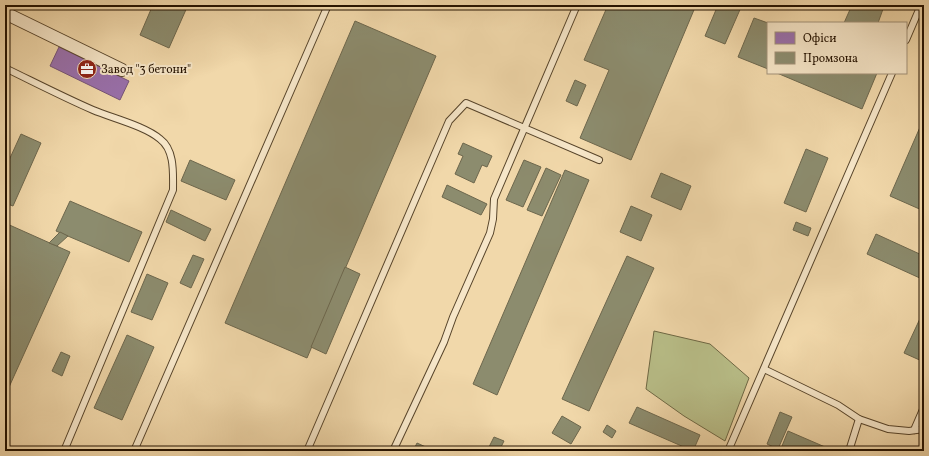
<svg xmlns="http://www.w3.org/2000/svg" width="929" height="456" viewBox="0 0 929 456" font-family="Vollkorn,serif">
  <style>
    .green { fill: #b9bf89; stroke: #6e6844 }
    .offices { fill: #9970ab; stroke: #765478 }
    .industry { fill: #8c8c6e; stroke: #6d674d }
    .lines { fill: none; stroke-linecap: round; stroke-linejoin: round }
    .lane-casing { stroke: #57442a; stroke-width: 8 }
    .street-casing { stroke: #57442a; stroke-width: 14 }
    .lane { stroke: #f6e6c8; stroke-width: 6 }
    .street { stroke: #f6e6c8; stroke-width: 12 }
    .labels { text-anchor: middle; stroke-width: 4; stroke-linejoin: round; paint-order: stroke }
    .poi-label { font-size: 12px; fill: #241200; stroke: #f6e6c8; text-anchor: start }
  </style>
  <rect width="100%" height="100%" fill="#f1d8aa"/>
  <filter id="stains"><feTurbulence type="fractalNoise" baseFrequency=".005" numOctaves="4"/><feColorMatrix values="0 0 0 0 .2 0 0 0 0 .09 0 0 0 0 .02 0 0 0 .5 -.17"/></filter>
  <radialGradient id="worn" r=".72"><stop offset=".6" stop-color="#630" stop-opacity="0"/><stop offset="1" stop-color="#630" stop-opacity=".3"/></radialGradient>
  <!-- green -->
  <path class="green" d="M 654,331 L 710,344 L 749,378 L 725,441 L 684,416 L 646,389 Z"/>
  <!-- offices -->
  <path class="offices" d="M 59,47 L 129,81 L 120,100 L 50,66 Z"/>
  <!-- industry -->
  <g class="industry">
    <path d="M 158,5 L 188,5 L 169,48 L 140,35 L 152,7 L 156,9 Z"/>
    <path d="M 608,5 L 696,5 L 631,160 L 580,138 L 609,70 L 584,60 Z"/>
    <path d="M 718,5 L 742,5 L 725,44 L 705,36 Z"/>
    <path d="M 852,5 L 873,5 L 883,9 L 878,23 L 844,23 Z"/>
    <path d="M 754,18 L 768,23 L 768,69 L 738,57 Z"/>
    <path d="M 355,21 L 436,56 L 307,358 L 225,323 Z"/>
    <path d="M 777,73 L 877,73 L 862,109 Z"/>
    <path d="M 575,80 L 586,85 L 577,106 L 566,101 Z"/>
    <path d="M 924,118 L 924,211 L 890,196 Z"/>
    <path d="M 21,134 L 41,143 L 13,206 L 5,203 L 5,169 Z"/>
    <path d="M 463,143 L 492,156 L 487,167 L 482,165 L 474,183 L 455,174 L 463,156 L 458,154 Z"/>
    <path d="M 806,149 L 828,158 L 806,212 L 784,203 Z"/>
    <path d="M 190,160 L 235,180 L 226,200 L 181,181 Z"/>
    <path d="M 524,160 L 541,167 L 523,207 L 506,200 Z"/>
    <path d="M 546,168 L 561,175 L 542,216 L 527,210 Z"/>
    <path d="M 565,170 L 589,180 L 497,395 L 473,384 Z"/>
    <path d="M 661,173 L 691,186 L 681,210 L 651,197 Z"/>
    <path d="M 447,185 L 487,204 L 481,215 L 442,197 Z"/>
    <path d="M 70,201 L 142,232 L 129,262 L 56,231 Z"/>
    <path d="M 631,206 L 652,215 L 641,241 L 620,232 Z"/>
    <path d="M 171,210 L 211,229 L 205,241 L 166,222 Z"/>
    <path d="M 796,222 L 811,228 L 808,236 L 793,230 Z"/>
    <path d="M 5,223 L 70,252 L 5,396 Z"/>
    <path d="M 60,232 L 68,236 L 57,246 L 49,243 Z"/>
    <path d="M 876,234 L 924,256 L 924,275 L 922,279 L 867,254 Z"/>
    <path d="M 193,255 L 204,259 L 191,288 L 180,283 Z"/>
    <path d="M 627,256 L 654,268 L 589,411 L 562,399 Z"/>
    <path d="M 345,267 L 360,274 L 326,354 L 311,347 Z"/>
    <path d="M 147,274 L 168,283 L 152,320 L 131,312 Z"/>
    <path d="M 924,310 L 924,362 L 904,353 Z"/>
    <path d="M 127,335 L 154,347 L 122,420 L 94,408 Z"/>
    <path d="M 61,352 L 70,356 L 62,376 L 52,371 Z"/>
    <path d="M 637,407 L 700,435 L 693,451 L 629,423 Z"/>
    <path d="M 780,412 L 792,417 L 778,449 L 767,444 Z"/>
    <path d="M 562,416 L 581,427 L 571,444 L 552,433 Z"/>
    <path d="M 607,425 L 616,431 L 612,438 L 603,432 Z"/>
    <path d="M 788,431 L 832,450 L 832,451 L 780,451 Z"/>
    <path d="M 494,437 L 504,441 L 499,451 L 487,451 Z"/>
    <path d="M 417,443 L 428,448 L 427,451 L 413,451 Z"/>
  </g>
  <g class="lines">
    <defs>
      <g id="lane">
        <path d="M 906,40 L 921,5"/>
        <path d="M 5,68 C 34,82 63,97 93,110 C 112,118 145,126 160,139 C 175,150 173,174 173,190 L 64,451"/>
        <path d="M 764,369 L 838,405 L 859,419 L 888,429 L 909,431 L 924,429"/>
        <path d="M 914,430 L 924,407"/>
        <path d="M 134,451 L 328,5"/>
        <path d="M 307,451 L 449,121 L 466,103 L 599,160"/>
        <path d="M 393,451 L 444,342 L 453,317 L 490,233 L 493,219 L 494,199 L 577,5"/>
        <path d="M 728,451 L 892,73"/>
        <path d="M 849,451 L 859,419"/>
      </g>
      <path id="street" d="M 5,13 L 122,70"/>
    </defs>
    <!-- lane casing -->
    <use href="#lane" class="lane-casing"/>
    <!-- street casing -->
    <use href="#street" class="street-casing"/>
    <!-- lane -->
    <use href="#lane" class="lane"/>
    <!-- street -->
    <use href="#street" class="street"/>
  </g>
  <!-- icons -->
  <defs>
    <symbol id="office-disc" viewBox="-11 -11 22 22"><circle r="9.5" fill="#8f2418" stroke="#f6e6c8"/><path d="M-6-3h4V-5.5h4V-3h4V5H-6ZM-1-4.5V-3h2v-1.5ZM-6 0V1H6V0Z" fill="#fff"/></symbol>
  </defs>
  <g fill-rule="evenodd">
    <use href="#office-disc" x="76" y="58" width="22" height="22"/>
  </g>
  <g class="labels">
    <!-- poi labels -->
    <g class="poi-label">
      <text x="101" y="73">Завод "3 бетони"</text>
    </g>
  </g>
  <!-- margin -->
  <rect width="929" height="456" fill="none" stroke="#f1d8aa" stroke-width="20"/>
  <rect x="6" y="6" width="917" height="444" fill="none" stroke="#241200" stroke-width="2"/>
  <rect x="10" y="10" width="909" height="436" fill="none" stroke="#241200"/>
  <!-- legend -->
  <rect x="767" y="22" width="140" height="52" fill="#f6e6c8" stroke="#a29178"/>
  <rect x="775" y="32" width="20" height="12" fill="#9970ab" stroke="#a29178"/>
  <text x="803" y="42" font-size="12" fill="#241200">Офіси</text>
  <rect x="775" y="52" width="20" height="12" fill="#8c8c6e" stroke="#a29178"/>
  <text x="803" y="62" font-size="12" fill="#241200">Промзона</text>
  <rect width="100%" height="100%" filter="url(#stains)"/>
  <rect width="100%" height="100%" fill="url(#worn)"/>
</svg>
